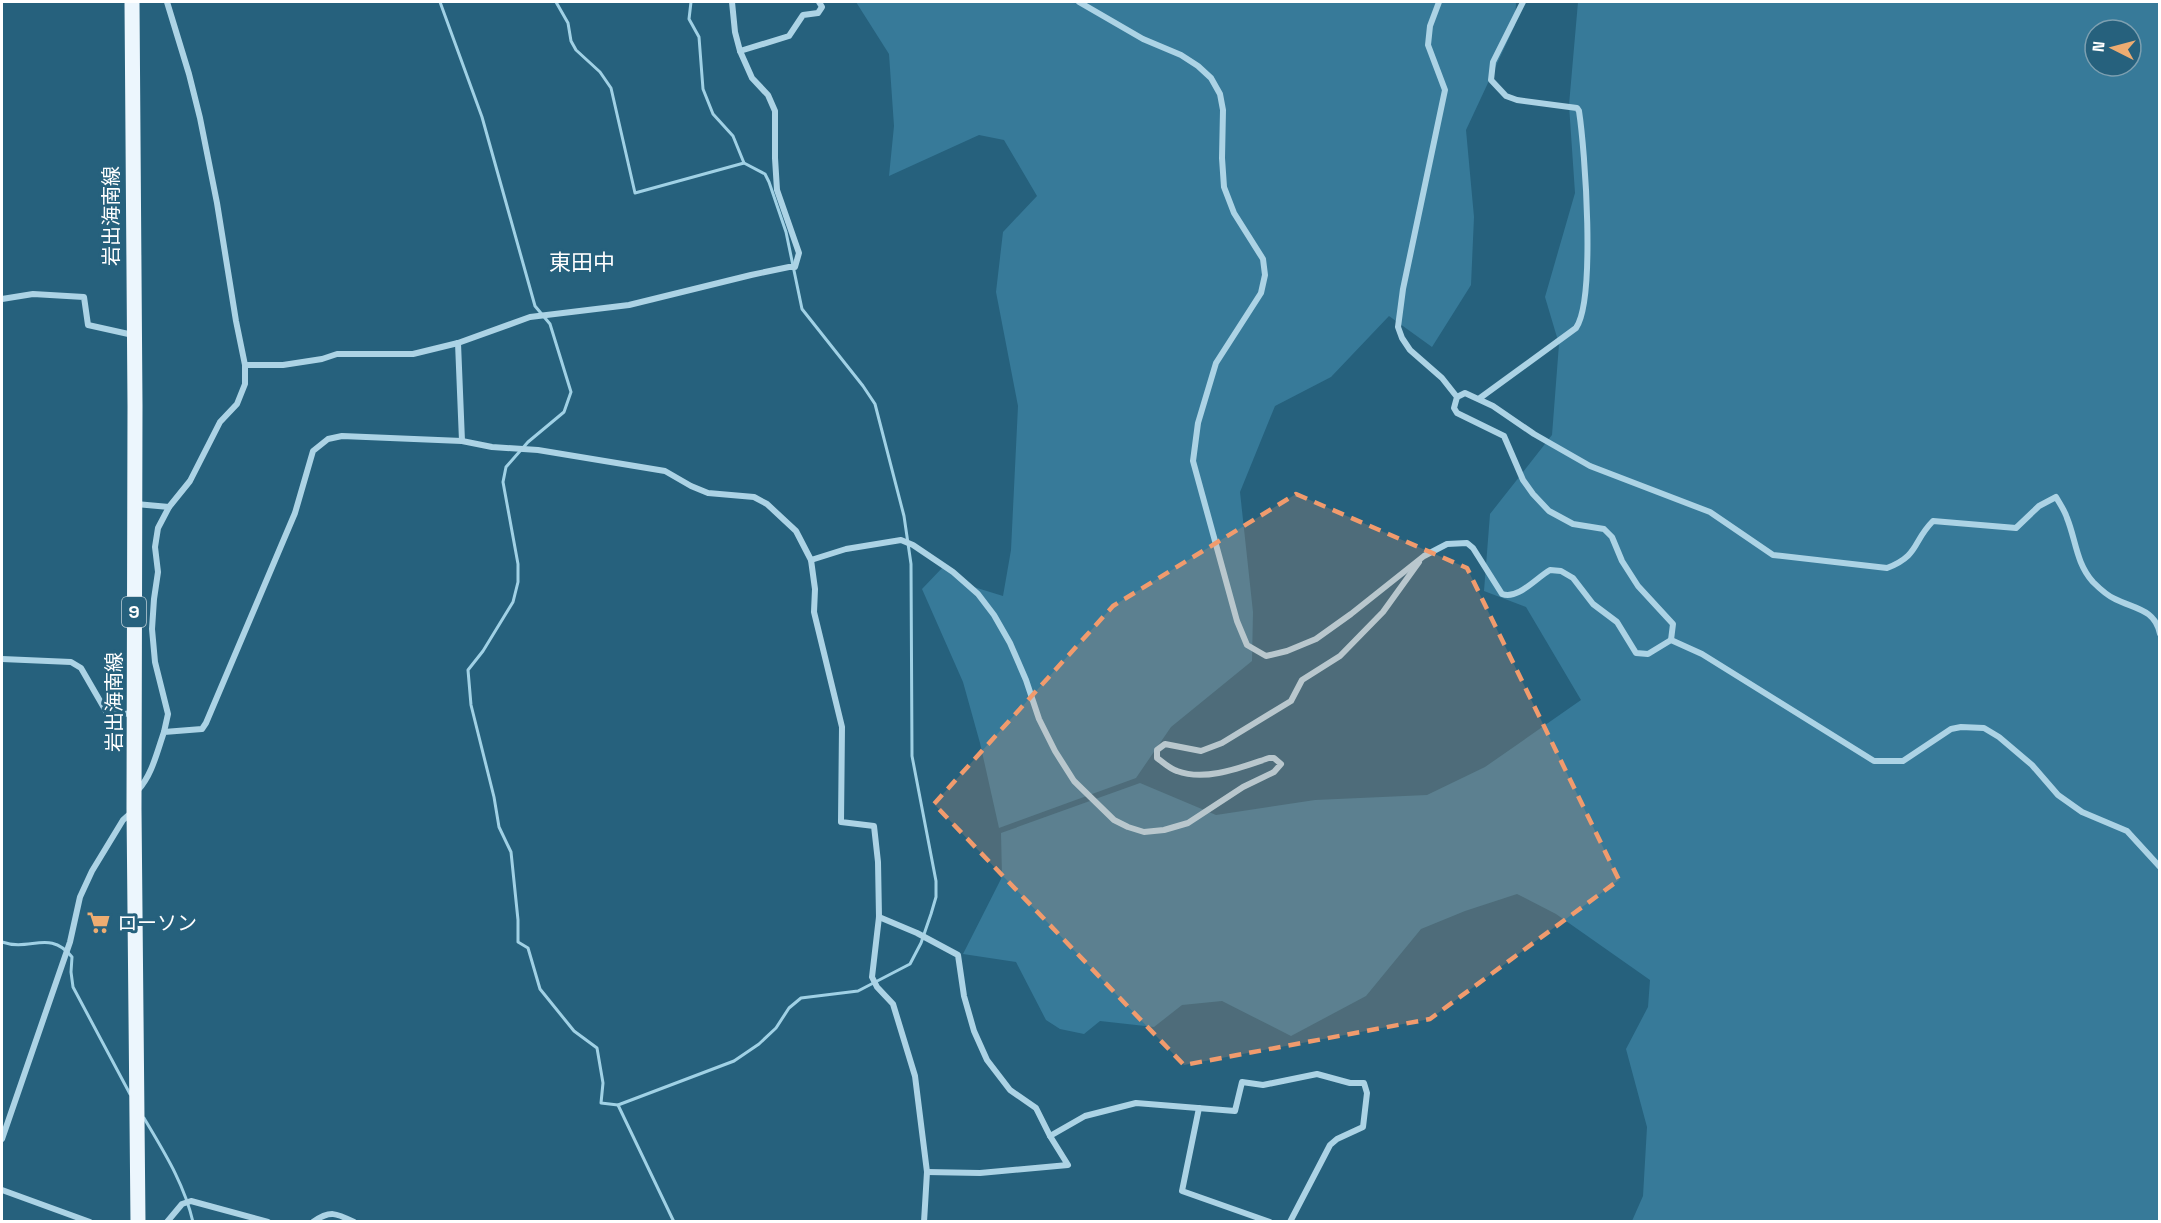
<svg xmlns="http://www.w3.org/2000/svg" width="2161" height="1223" viewBox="0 0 2161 1223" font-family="'Space Grotesk','Noto Sans JP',sans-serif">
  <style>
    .green { fill: #377a99; fill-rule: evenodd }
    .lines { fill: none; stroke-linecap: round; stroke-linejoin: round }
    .stream { stroke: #a0d1e5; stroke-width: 3 }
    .street { stroke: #acd3e5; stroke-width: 6 }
    .primary { stroke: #ecf6fd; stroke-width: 15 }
    .marked { fill: #f19b6d; fill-opacity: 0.2; stroke: #f19b6d; stroke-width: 4.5; stroke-dasharray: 12 8; stroke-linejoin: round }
    .labels { text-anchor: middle; stroke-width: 6; stroke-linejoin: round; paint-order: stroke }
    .shield { fill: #26617d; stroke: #bed0d8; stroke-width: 1.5 }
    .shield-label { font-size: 18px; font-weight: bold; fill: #fff }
    .street-label { font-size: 20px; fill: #fff; stroke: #26617d }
    .poi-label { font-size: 20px; fill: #fff; stroke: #26617d; text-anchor: start }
    .quarter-label { font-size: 22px; fill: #fff; stroke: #26617d }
  </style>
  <rect width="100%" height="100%" fill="#26617d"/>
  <!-- green -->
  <g class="green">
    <path d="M 856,2 L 1516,2 L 1515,25 L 1466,130 L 1474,217 L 1471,285 L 1432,347 L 1389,316 L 1331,377 L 1275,406 L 1240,492 L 1253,612 L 1252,661 L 1171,727 L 1136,778 L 999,828 L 980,743 L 963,682 L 922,589 L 944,566 L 964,584 L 1003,596 L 1011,550 L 1018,406 L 996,292 L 1003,232 L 1037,196 L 1004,140 L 979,135 L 889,176 L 894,126 L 889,54 Z"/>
    <path d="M 1578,2 L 2159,2 L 2159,1221 L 1632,1221 L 1643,1196 L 1647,1127 L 1626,1049 L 1648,1007 L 1650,980 L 1556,914 L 1517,894 L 1465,911 L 1421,929 L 1366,996 L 1291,1036 L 1222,1001 L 1182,1005 L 1154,1027 L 1100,1021 L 1084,1034 L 1060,1029 L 1046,1020 L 1016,962 L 963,954 L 1002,877 L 1001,833 L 1140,783 L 1216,815 L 1315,800 L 1427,795 L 1485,767 L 1581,700 L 1526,607 L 1484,591 L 1490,514 L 1552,435 L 1559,344 L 1545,297 L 1575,193 L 1569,105 ZM 2095,30 L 2131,30 L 2131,66 L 2095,66 Z"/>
  </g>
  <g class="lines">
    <!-- stream -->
    <g class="stream">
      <path d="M 440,2 L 482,117 L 535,306 L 550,324 L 571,392 L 564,412 L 528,442 L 506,467 L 503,482 L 518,564 L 518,582 L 513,602 L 483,651 L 468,670 L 471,705 L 494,797 L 499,827 L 511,852 L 518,920 L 518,942 L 528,948 L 540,989 L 574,1031 L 597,1048 L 603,1083 L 601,1103 L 618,1105 L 734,1061 L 759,1044 L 776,1028 L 789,1008 L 801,998 L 858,991 L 910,964 L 921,943 L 931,914 L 936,897 L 936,881 L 912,756 L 911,564 L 904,516 L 875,404 L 863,386 L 802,309 L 786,232 L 769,182 L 765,174 L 744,163 L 733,136 L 713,114 L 703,89 L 699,37 L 689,19 L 691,2"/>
      <path d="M 556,2 L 568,23 L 571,41 L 576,50 L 600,72 L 611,88 L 635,193 L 744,163"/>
      <path d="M 2,942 C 31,952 49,929 72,957 L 71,972 L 73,987 L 130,1094"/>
      <path d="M 618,1105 L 674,1222"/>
      <path d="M 144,1118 C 164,1152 184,1183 193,1222"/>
    </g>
    <!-- street -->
    <g class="street">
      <path d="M 1079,2 L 1143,39 L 1181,55 L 1198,66 L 1211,78 L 1220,94 L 1223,110 L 1222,158 L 1224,187 L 1234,213 L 1263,259 L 1265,275 L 1261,293 L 1216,363 L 1198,423 L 1193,461 L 1237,621 L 1247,645 L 1266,656 L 1287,651 L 1316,639 L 1351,614 L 1424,556 L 1447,544 L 1467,543 L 1473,548 L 1502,594 C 1518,600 1536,578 1550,570 L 1561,571 L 1573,578 L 1593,604 L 1617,622 L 1636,653 L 1648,654 L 1671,640"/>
      <path d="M 1439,2 L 1430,26 L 1428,45 L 1445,90 L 1403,289 L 1398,327 L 1402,338 L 1410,350 L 1442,378 L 1457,397 L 1454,408 L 1457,413 L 1504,436 L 1523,480 L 1533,494 L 1549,511 L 1573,524 L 1604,529 L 1612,537 L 1622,561 L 1638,586 L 1673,624 L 1671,640"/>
      <path d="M 740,51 L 789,36 L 803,15 L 818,13 L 822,7 L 819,2"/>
      <path d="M 2,299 L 33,294 L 84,297 L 88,325 L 133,335"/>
      <path d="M 458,343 L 462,441"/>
      <path d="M 245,365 L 283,365 L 322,359 L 337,354 L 413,354 L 458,343 L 530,317 L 629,305 L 751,275 L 789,267 L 795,267 L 799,253 L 777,190 L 775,158 L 775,111 L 768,95 L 752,78 L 740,51 L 735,32 L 732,2"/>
      <path d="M 1457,397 L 1465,393 L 1493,406 L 1534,434 L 1590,466 L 1710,512 L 1773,555 L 1887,568 C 1920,555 1912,542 1933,521 L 2016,528 L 2039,506 L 2056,497 C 2060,504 2065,511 2067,518 C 2076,540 2076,563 2093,582 C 2099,588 2108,596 2115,599 C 2135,609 2155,609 2160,634"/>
      <path d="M 1480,398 L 1576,328 C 1596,299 1585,150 1579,111 L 1577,108 L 1517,100 L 1506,96 L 1491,80 L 1493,62 L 1523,2"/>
      <path d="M 136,504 L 169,507"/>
      <path d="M 811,560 L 846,549 L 901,540 L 913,545 L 953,572 L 978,594 L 994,615 L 1010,643 L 1026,680 L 1039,719 L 1055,751 L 1074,781 L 1114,820 L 1128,827 L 1144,832 L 1164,830 L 1188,823 L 1243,787 L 1274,772 L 1281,764 L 1274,758 L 1269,758 C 1242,767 1206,782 1177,771 C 1170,769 1163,762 1157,758 L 1157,750 L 1165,744 L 1201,751 L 1222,743 L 1291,701 L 1302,680 L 1340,656 L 1383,612 L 1419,562"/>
      <path d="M 1671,640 L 1702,654 L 1874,761 L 1903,761 L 1951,729 L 1961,727 L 1984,728 L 1999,737 L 2032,765 L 2058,795 L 2082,812 L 2127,831 L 2160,867"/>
      <path d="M 2,659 L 71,662 L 81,668 L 107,713 L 135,714"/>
      <path d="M 164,732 L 168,714 L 155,662 L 152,629 L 154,599 L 158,572 L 155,547 L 158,528 L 169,507 L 190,481 L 220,422 L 237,404 L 245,384 L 245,365 L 236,321 L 217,203 L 200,118 L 189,74 L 167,2"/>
      <path d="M 138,790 C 152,775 157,752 164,732 L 202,729 L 206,723 L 295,513 L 313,451 L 328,439 L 342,436 L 462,441 L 492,447 L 538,450 L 665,471 L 691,486 L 708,493 L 754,497 L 767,504 L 796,531 L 811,560 L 815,589 L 814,612 L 842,727 L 841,822 L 874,826 L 878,862 L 879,917 L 872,977 L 877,987 L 893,1004 L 915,1076 L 927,1172 L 924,1222"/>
      <path d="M 879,917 L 917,933 L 958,955 L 964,996 L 974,1031 L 987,1060 L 1010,1090 L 1036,1108 L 1050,1136 L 1068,1165 L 980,1173 L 927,1172"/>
      <path d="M 1199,1108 L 1182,1191 L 1270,1222"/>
      <path d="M 1050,1136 L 1085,1116 L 1136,1103 L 1235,1111 L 1242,1082 L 1263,1085 L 1317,1074 L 1350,1083 L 1364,1083 L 1367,1093 L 1363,1127 L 1337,1139 L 1330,1145 L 1290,1222"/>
      <path d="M 2,1139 L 70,942 L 80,897 L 92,871 L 123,820 L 132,812"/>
      <path d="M 2,1190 L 90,1222"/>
      <path d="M 167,1222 L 182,1204 L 191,1201 L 268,1222"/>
      <path d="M 313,1222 C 330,1210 336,1213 354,1222"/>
    </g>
    <!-- primary -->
    <path class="primary" d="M 132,2 L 135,406 L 134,809 L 138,1222"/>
  </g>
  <!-- marked area -->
  <path class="marked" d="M 1296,494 L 1467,568 L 1619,880 L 1430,1019 L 1184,1065 L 934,804 L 1113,606 Z"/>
  <!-- icons -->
  <defs>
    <symbol id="supermarket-bare" viewBox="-9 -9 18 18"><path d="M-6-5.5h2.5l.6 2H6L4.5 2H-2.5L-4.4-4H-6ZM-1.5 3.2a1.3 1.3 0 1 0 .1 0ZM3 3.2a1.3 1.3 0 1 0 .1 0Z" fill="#edac71" stroke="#26617d" stroke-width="2.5" paint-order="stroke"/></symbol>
  </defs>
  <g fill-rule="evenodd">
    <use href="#supermarket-bare" x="82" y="906" width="33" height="33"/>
  </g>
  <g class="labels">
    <!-- shield labels -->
    <rect class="shield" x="122" y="597" width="24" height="30" rx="4.5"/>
    <g class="shield-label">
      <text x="134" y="618">9</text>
    </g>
    <!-- street labels -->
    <g class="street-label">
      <text transform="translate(111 216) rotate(-90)" y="7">岩出海南線</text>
      <text transform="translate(114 702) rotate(-90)" y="7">岩出海南線</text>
    </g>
    <!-- poi labels -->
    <g class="poi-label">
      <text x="117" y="930">ローソン</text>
    </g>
    <!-- quarter labels -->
    <g class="quarter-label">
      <text x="582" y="270">東田中</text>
    </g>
  </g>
  <!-- border -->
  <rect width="2161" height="1223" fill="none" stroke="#ffffff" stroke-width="6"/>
  <!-- north arrow -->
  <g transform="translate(2113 48) rotate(276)"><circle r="28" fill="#26617d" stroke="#7da0b1" stroke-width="1.5"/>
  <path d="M0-4.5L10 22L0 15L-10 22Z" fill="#edac71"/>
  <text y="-9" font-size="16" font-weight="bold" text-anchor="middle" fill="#ffffff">N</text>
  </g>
</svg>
